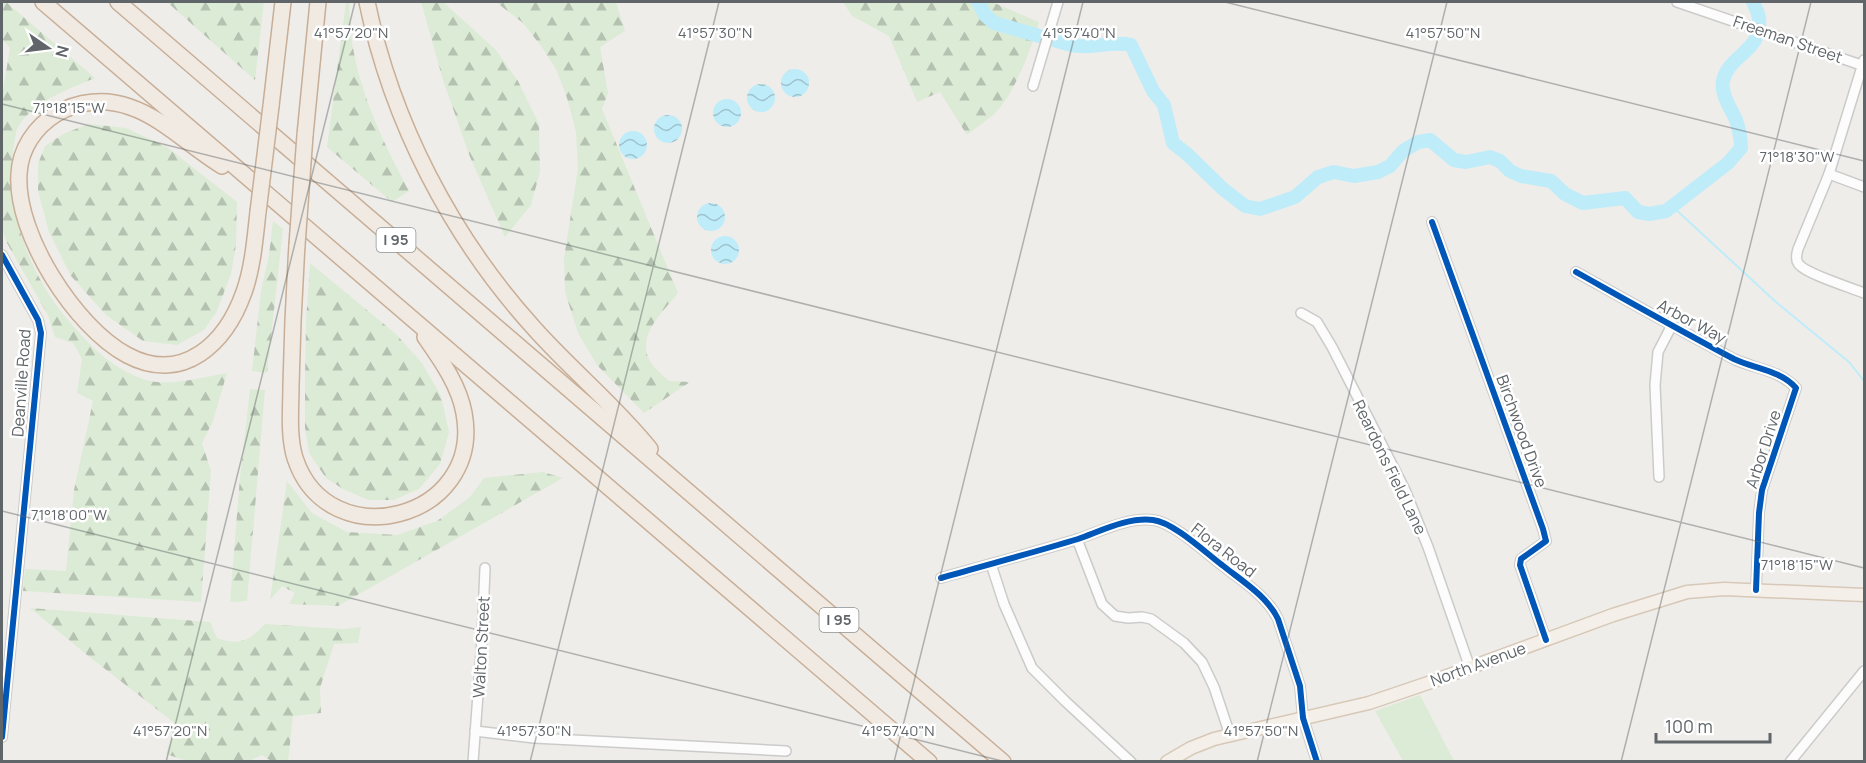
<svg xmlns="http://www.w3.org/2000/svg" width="1866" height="763" viewBox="0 0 1866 763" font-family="Manrope,sans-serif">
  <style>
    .grass { fill: #dcebd5 }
    .forest { fill: url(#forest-firs) }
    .water { fill: url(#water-waves) }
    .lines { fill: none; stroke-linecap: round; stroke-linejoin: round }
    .stream { stroke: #bfecf9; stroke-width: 2 }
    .river { stroke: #bfecf9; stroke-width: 14 }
    .minor-casing { stroke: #cbcbca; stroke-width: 12 }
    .major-casing { stroke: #d7c8b7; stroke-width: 15 }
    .highway-casing { stroke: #c8ae96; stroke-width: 18 }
    .minor { stroke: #fdfcfc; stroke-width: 9 }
    .major { stroke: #f4f0e9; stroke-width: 12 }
    .highway { stroke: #f1eae2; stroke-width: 15 }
    .highway-bridge-casing { stroke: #c8ae96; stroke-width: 18; stroke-linecap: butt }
    .highway-bridge { stroke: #f1eae2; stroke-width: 15 }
    .cycleway-casing { stroke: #fff; stroke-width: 10 }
    .cycleway { stroke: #0057b8; stroke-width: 6 }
    .ticks { fill: none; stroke: #5f6568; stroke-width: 1.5; stroke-opacity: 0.45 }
    .labels { text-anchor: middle; stroke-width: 5; stroke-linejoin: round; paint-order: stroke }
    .shield { fill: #fff; stroke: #8f9395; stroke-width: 1.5 }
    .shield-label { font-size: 15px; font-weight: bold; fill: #5f6568 }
    .street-label { font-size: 16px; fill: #5f6568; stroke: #fff }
    .ticks-label { font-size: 15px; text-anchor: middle; fill: #5f6568; stroke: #fff; stroke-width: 5; stroke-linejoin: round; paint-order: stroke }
  </style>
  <defs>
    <pattern id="forest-firs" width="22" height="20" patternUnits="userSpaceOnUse" patternTransform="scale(1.5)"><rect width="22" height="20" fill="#dcebd5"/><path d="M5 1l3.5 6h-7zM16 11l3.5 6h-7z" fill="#b6c2b1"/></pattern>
    <pattern id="water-waves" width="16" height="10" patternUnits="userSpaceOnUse" patternTransform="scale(1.5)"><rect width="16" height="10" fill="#bfecf9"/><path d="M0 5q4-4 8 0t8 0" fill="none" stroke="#9ec3cd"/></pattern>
  </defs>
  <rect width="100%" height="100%" fill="#efedea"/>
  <!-- grass -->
  <path class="grass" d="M 1420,695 L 1454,761 L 1403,761 L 1375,711 Z"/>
  <!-- forest -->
  <g class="forest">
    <path d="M 2,2 L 6,2 L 95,78 C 69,89 31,102 17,129 C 0,195 25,270 68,320 C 90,346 112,369 146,380 C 167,387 205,377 227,373 L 213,421 L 202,443 L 211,471 L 201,602 L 23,591 L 25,569 L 66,571 L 74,490 L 93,401 L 77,393 L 82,359 L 73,343 L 55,337 L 48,315 L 7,243 L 2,229 L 2,97 L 10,48 L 2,39 Z"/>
    <path d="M 167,2 L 264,2 L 255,80 Z"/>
    <path d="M 346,2 L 349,2 C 350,17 350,33 353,48 C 362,99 385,146 409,191 L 392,202 L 327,147 Z"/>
    <path d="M 421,2 L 443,2 L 495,49 L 518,81 L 539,124 L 540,172 L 531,205 L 505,237 L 470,157 L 443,80 Z"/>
    <path d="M 496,2 L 616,2 L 625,31 L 600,47 L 608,93 L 602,109 L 678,293 C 663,312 633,338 652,364 C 656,370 663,375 669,381 L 690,382 L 644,413 L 597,365 L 578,333 L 565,292 L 564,258 L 578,168 L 576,132 L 567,98 L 556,69 L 541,46 L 523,23 Z"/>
    <path d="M 843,2 L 992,2 L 1039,22 C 1031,49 1014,96 993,115 C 985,122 975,128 967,135 L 940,92 L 917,102 L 889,36 L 852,16 Z"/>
    <path d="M 89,124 L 126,128 L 167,147 L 237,202 L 236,245 L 231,274 L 217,311 L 204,330 L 177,345 L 143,341 L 106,315 L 71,276 L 49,232 L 38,191 L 38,164 L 45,146 L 65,133 Z"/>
    <path d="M 273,221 L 283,229 L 267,373 L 252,371 L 261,291 L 269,255 Z"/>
    <path d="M 310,263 L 396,334 L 422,363 L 441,396 L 449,432 L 440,464 L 419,489 L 394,500 L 368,500 L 343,489 L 326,478 L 309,453 L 305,428 L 305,380 L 306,321 Z"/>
    <path d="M 250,389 L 265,390 L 247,601 L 230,602 L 240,477 Z"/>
    <path d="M 543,472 L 563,478 L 338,606 L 289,604 L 295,593 L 282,586 L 270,600 L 287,481 L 312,513 L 347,532 L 397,535 L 437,521 L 470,497 L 484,478 Z"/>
    <path d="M 30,608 L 210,622 L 217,638 C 241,646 248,641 265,624 L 343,629 L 361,627 L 358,643 L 334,644 L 320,688 L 321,713 L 293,716 L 288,761 L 271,761 L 262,755 L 249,761 L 190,762 L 166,754 L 176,724 L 87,655 Z"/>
  </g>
  <!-- water -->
  <g class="water">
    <circle cx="795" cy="83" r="14"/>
    <circle cx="761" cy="98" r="14"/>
    <circle cx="727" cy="113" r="14"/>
    <circle cx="668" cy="129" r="14"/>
    <circle cx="633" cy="145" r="14"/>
    <circle cx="711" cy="217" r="14"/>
    <circle cx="725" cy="250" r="14"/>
  </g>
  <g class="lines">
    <!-- stream -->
    <path class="stream" d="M 1672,206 L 1777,303 L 1849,362 L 1864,381"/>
    <!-- river -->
    <path class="river" d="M 978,2 L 985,15 L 994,23 L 1071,45 C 1091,50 1110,40 1131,45 L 1153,91 L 1164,105 L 1173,143 L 1187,154 L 1223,189 L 1245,206 L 1260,209 L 1295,197 L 1318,177 L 1334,172 L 1354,176 L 1378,172 L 1390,166 L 1403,151 L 1418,142 L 1430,140 L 1454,160 L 1466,162 L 1490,157 L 1500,161 L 1510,171 L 1521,176 L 1551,181 L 1565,194 L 1583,203 L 1625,198 L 1638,212 L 1649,214 L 1666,211 L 1728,163 L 1741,148 C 1741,138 1739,129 1736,120 C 1731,109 1720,93 1723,81 C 1728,55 1763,51 1759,19 C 1759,13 1755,7 1753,2"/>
    <defs>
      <g id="minor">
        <path d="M 1677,2 L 1864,66"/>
        <path d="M 1864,60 L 1829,174 L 1798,249 C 1797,253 1795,259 1798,263 C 1803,273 1852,288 1864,293"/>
        <path d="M 1033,86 L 1058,2"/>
        <path d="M 1829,174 L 1864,187"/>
        <path d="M 1432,222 L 1543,529 L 1546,541 L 1521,559 L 1520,565 L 1546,640"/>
        <path d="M 2,255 L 38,320 L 41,333 L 2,737"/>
        <path d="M 1576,272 C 1628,301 1681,331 1734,359 C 1755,369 1780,370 1796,388 L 1762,490 L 1759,513 L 1756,590"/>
        <path d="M 1301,313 L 1317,322 L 1332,347 L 1405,490 L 1428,547 L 1470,668"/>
        <path d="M 1659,477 L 1655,385 L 1658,352 L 1672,325"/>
        <path d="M 1077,539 L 1102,604 L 1115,616 L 1128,618 L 1142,617 L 1151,619 L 1184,643 L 1202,662 L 1214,687 L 1230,735"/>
        <path d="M 991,564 L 1004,604 L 1032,668 L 1065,701 L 1131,762"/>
        <path d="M 941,578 C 986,565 1032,553 1078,539 C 1101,531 1128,517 1153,520 C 1173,522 1206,553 1222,565 C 1242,581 1267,596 1278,619 L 1300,686 L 1303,718 L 1317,762"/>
        <path d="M 475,731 L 534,738 L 786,751"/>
        <path d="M 473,762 L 482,640 L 485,568"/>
        <path d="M 1790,762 L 1864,671"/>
      </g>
      <path id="major" d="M 1167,762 L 1191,748 L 1214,739 L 1369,703 L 1428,683 L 1613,615 L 1687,592 L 1724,589 L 1864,595"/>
      <g id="highway">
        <path d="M 43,2 L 929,762"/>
        <path d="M 118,2 L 1003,762"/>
        <path d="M 367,2 C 392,122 451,236 533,327 C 570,369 615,405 650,449"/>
        <path d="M 271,106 L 283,2"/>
        <path d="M 305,135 L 318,2"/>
        <path d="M 222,166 C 192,148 163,118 130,107 C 105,98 78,101 56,114 C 35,127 20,149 19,174 C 15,234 75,327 127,355 C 183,385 226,343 244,292 C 253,267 255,238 258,212"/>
        <path d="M 297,245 C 294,292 292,338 291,385 C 291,409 288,435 295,458 C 328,559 484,520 464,413 C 459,385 441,360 425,337"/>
      </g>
    </defs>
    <!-- minor casing -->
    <use href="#minor" class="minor-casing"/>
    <!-- major casing -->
    <use href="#major" class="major-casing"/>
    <!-- highway casing -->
    <use href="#highway" class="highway-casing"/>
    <!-- minor -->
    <use href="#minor" class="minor"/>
    <!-- major -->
    <use href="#major" class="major"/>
    <!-- highway -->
    <use href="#highway" class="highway"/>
    <defs>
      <g id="highway-bridge">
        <path d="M 258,212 L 271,106"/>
        <path d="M 297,245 L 305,135"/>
      </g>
    </defs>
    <!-- highway-bridge casing -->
    <use href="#highway-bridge" class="highway-bridge-casing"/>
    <!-- highway-bridge -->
    <use href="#highway-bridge" class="highway-bridge"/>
    <defs>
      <g id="cycleway">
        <path d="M 1432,222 L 1543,529 L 1546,541 L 1521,559 L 1520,565 L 1546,640"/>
        <path d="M 2,255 L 38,320 L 41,333 L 2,737"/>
        <path d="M 1576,272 C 1628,301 1681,331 1734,359 C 1755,369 1780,370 1796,388 L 1762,490 L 1759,513 L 1756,590"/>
        <path d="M 941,578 C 986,565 1032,553 1078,539 C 1101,531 1128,517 1153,520 C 1173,522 1206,553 1222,565 C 1242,581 1267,596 1278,619 L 1300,686 L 1303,718 L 1317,762"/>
      </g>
    </defs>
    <!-- cycleway casing -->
    <use href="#cycleway" class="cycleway-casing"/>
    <!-- cycleway -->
    <use href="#cycleway" class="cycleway"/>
  </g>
  <!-- ticks -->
  <path class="ticks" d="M 1225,2 L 1864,161M 2,104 L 1864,568M 2,511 L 1006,762M 166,762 L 355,2M 530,762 L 719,2M 894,762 L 1083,2M 1257,762 L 1447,2M 1621,762 L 1811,2"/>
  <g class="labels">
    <!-- shield labels -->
    <g class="shield">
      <rect x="376.5" y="228" width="39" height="24" rx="4.5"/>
      <rect x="819.5" y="608" width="39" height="24" rx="4.5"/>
    </g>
    <g class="shield-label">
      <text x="396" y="245">I 95</text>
      <text x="839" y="625">I 95</text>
    </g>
    <!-- street labels -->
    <g class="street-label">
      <text transform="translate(1788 39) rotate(19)" y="6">Freeman Street</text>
      <text transform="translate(1692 321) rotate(28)" y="6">Arbor Way</text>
      <text transform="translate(21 383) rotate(-86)" y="6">Deanville Road</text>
      <text transform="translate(1522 431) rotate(70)" y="6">Birchwood Drive</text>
      <text transform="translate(1763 449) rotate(-72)" y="6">Arbor Drive</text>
      <text transform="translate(1390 467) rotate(64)" y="6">Reardons Field Lane</text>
      <text transform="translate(1224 550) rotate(38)" y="6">Flora Road</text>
      <text transform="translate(481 647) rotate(-87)" y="6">Walton Street</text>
      <text transform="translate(1478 664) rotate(-20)" y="6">North Avenue</text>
    </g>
  </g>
  <g class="ticks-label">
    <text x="351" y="38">41°57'20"N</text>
    <text x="715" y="38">41°57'30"N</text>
    <text x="1079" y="38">41°57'40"N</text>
    <text x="1443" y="38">41°57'50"N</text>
    <text x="69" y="113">71°18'15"W</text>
    <text x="1797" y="162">71°18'30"W</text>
    <text x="69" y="520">71°18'00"W</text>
    <text x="1797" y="570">71°18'15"W</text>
    <text x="170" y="736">41°57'20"N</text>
    <text x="534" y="736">41°57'30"N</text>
    <text x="898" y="736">41°57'40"N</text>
    <text x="1261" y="736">41°57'50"N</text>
  </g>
  <!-- border -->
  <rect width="1866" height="763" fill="none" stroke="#5f6568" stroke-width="6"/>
  <!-- north arrow -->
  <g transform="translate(48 48) rotate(104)" stroke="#ffffff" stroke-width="4.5" paint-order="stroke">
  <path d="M0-4.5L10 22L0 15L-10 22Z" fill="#5f6568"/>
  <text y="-9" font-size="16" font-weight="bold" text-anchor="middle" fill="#5f6568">N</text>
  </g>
  <!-- scale -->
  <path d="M1656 733v9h114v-9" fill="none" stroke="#5f6568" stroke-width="3"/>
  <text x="1665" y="733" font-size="18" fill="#5f6568" stroke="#ffffff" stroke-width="4.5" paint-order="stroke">100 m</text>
</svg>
